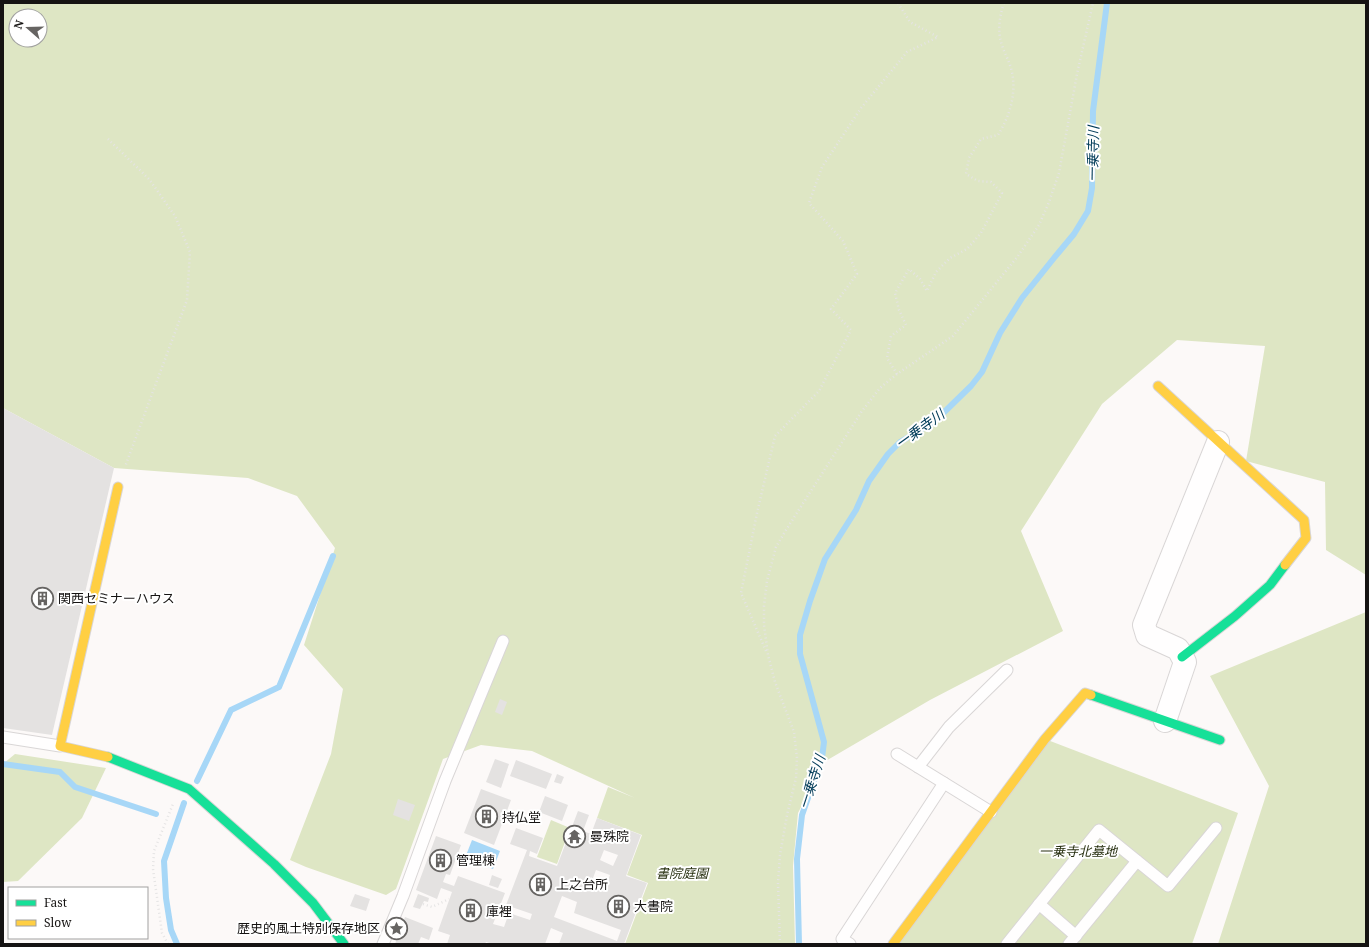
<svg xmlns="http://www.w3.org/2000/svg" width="1369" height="947" viewBox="0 0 1369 947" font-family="'Noto Serif','Noto Sans JP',serif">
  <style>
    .green { fill: #dee6c4; fill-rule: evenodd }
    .water { fill: #a7d7f7 }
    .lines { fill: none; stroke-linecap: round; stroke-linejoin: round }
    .stream { stroke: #a7d7f7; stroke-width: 6 }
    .building { fill: #e4e2e1; fill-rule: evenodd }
    .lane-casing { stroke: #d9d6d6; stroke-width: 13 }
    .street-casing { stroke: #d9d6d6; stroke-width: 24 }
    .fast-casing { stroke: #d9d6d6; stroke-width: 11 }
    .slow-casing { stroke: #d9d6d6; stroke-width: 11 }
    .path { stroke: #e5e4e4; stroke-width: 2.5; stroke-dasharray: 1 3; stroke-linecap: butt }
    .lane { stroke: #fffefe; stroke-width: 11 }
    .street { stroke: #fffefe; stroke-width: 22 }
    .fast { stroke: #16e098; stroke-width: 9 }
    .slow { stroke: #ffcf43; stroke-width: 9 }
    .labels { text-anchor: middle; stroke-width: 4; stroke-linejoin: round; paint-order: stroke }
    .poi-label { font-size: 13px; fill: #151312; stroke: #fff; text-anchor: start }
    .park-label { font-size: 13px; font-style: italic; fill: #283011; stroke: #fff }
    .water-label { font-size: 14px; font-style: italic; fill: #003b58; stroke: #fff }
  </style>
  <rect width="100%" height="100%" fill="#fcf9f8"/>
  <!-- green -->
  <g class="green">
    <path d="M 3,3 L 1366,3 L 1366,575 L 1326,550 L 1325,482 L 1246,461 L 1265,346 L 1177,340 L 1102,404 L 1021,531 L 1063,631 L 930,700 L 824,762 L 798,813 L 793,866 L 795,944 L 625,944 L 648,883 L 627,875 L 642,835 L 597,818 L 608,787 L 635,798 L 532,751 L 481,745 L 443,759 L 396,889 L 386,895 L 306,867 L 290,860 L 331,754 L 343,689 L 304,645 L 335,548 L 297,496 L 248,478 L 114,468 L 3,408 ZM 16,16 L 40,16 L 40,40 L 16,40 Z"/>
    <path d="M 1366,612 L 1366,944 L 1218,944 L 1269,786 L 1210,676 Z"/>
    <path d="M 1045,739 L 1238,813 L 1192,944 L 893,944 Z"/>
    <path d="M 15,754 L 106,768 L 82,818 L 18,881 L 3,882 L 3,764 Z"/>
    <path d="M 551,820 L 570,828 L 557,864 L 537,857 Z"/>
  </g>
  <!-- water -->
  <path class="water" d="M 472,840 L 500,851 L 493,869 L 465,858 Z"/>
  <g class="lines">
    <!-- stream -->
    <g class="stream">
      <path d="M 3,764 L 60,772 L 75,787 L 156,814"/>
      <path d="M 197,781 L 231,710 L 279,687 L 333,556"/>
      <path d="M 177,944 L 171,930 L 166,898 L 164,861 L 184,803"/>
      <path d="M 799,944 L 797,859 L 802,815 L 822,758 L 824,742 L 800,654 L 800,635 L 810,601 L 825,559 L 856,510 L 869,481 L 888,454 L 900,442 L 934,422 L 971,386 L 982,372 L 1000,333 L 1022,298 L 1054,258 L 1074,234 L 1088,211 L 1092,188 L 1093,111 L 1107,3"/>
    </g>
  </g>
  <!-- building -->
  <g class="building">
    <path d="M 3,408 L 114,468 L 52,735 L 3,728 Z"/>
    <path d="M 500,699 L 507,702 L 502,715 L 495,712 Z"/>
    <path d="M 495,759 L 509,764 L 501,788 L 486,782 Z"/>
    <path d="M 516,760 L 552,774 L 546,789 L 510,776 Z"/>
    <path d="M 557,774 L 564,777 L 561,784 L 554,782 Z"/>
    <path d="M 481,789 L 511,800 L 494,845 L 464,833 Z"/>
    <path d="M 545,796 L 568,805 L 562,821 L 539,812 Z"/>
    <path d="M 398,799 L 415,805 L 409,821 L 393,815 Z"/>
    <path d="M 578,811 L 589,815 L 583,831 L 591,834 L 597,818 L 641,835 L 626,876 L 647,883 L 624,944 L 559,944 L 563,933 L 551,928 L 545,944 L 493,944 L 486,942 L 485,944 L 447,944 L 450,935 L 438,931 L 452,892 L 441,888 L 437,899 L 416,890 L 436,836 L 461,845 L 450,875 L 446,874 L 443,882 L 454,886 L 458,876 L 505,893 L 493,924 L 504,927 L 509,913 L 530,920 L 532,914 L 506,905 L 527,850 L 510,844 L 516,828 L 543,838 L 537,854 L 530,851 L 529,856 L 557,866 ZM 604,850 L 618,855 L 613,866 L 600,860 ZM 596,870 L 610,875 L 604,892 L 590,886 ZM 562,896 L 577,902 L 574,913 L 621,930 L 617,941 L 554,917 Z"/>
    <path d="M 492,875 L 502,879 L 498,888 L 489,885 Z"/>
    <path d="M 355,894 L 370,899 L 366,911 L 350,906 Z"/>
    <path d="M 418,894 L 429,898 L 428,902 L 424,901 L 420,909 L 413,907 Z"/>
    <path d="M 405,917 L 433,928 L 429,940 L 421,937 L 418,944 L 395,944 Z"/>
  </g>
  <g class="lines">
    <defs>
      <g id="lane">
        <path d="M 3,737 L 60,746"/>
        <path d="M 897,754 L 991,812"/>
        <path d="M 918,767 L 949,727 L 1007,670"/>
        <path d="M 1039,904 L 1076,936"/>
        <path d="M 383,944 L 403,896 L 445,781 L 503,641"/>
        <path d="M 850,944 L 842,939 L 944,783"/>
        <path d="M 1007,944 L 1099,830 L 1168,886 L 1216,828"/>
        <path d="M 1069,944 L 1137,861"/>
      </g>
      <path id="street" d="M 1165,721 L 1185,662 L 1178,649 L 1147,635 L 1144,625 L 1218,442"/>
      <g id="fast">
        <path d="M 1182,657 L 1235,616 L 1270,585 L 1285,565"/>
        <path d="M 1091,695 L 1220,740"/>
        <path d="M 108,757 L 189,789 L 274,864 L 313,903 L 344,944"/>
      </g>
      <g id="slow">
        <path d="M 1158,386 L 1304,520 L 1306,538 L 1285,565"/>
        <path d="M 108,757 L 60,746 L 118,487"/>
        <path d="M 893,944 L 1045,739 L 1085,693 L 1091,695"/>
      </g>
    </defs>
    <!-- lane casing -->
    <use href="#lane" class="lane-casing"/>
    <!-- street casing -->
    <use href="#street" class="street-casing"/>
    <!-- fast casing -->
    <use href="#fast" class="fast-casing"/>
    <!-- slow casing -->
    <use href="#slow" class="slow-casing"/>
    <!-- path -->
    <g class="path">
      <path d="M 108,139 L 149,179 L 175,216 L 190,252 L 187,300 L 125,467"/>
      <path d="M 897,374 L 887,358 L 891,336 L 906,325 L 899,310 L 895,293 L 909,269 L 920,279 L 927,291 L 936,272 L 950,258 L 967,249 L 981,233 L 1002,193 L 991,182 L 978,181 L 966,174 L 969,158 L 981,139 L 998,135 C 1011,114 1018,89 1010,65 C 1008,59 1005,54 1003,48 C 997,33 999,18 1004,3"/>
      <path d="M 766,651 L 741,593 L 757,513 L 775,436 L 819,391 L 851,330 L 831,309 L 857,274 L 843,241 L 809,203 L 822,167 L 861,108 L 907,52 L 938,37 L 910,22 L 898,3"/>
      <path d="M 423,904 L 432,907 L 449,899"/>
      <path d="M 168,944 L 162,933 L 153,869 L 154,851 L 173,804"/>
      <path d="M 780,944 L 778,883 L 780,855 L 787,815 L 796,778 L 797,758 L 794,732 L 775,682 L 768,655 L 764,625 L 764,606 L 767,581 L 776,547 L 786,530 L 862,411 L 880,388 L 897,374 L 953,336 L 1018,256 L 1039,225 L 1049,202 L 1059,173 L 1077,74 L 1093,3"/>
    </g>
    <!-- lane -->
    <use href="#lane" class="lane"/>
    <!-- street -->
    <use href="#street" class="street"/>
    <!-- fast -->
    <use href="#fast" class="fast"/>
    <!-- slow -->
    <use href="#slow" class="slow"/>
  </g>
  <!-- icons -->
  <defs>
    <symbol id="building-ring" viewBox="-11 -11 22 22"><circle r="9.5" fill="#fff" stroke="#666462" stroke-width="1.5"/><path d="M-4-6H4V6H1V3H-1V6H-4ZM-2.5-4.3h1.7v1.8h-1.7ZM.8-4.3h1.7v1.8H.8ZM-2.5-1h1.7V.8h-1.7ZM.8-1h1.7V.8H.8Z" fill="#666462"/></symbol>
    <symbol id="temple-ring" viewBox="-11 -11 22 22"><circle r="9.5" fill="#fff" stroke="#666462" stroke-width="1.5"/><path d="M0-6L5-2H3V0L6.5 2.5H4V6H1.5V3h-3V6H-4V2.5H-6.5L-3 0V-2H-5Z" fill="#666462"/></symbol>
    <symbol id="sight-ring" viewBox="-11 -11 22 22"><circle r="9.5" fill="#fff" stroke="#666462" stroke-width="1.5"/><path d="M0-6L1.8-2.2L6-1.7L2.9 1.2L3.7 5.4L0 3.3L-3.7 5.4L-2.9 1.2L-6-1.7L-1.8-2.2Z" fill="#666462"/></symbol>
  </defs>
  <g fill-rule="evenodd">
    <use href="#building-ring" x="30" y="586" width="25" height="25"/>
    <use href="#building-ring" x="474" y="804" width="25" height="25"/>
    <use href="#temple-ring" x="562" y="824" width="25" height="25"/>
    <use href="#building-ring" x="428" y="848" width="25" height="25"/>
    <use href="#building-ring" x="528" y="872" width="25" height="25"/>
    <use href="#building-ring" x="606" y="894" width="25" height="25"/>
    <use href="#building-ring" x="458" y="898" width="25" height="25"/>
    <use href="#sight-ring" x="384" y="916" width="25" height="25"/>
  </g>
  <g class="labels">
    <!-- poi labels -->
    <g class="poi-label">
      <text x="58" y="603">関西セミナーハウス</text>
      <text x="502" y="822">持仏堂</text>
      <text x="590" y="841">曼殊院</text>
      <text x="456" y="865">管理棟</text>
      <text x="556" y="889">上之台所</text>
      <text x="634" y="911">大書院</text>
      <text x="486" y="916">庫裡</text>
      <text x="380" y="933" text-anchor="end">歴史的風土特別保存地区</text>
    </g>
    <!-- park labels -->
    <g class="park-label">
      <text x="1078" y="856">一乗寺北墓地</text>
      <text x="682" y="878">書院庭園</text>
    </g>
    <!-- water labels -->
    <g class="water-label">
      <text transform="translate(1093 154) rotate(-89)" y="5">一乗寺川</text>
      <text transform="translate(920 429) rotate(-36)" y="5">一乗寺川</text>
      <text transform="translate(812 782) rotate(-72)" y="5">一乗寺川</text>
    </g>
  </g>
  <!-- border -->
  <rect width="1369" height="947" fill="none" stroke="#151312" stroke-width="8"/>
  <!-- legend -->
  <rect x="8" y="887" width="140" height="52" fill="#ffffff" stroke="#a1a1a0"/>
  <rect x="16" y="900" width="20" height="6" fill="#16e098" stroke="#a1a1a0"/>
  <text x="44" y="907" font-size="12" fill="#151312">Fast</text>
  <rect x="16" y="920" width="20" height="6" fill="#ffcf43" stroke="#a1a1a0"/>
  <text x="44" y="927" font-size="12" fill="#151312">Slow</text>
  <!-- north arrow -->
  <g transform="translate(28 28) rotate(290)"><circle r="19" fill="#ffffff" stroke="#a1a1a0"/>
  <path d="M0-3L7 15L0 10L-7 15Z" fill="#666462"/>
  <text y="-6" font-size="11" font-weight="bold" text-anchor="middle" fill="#151312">N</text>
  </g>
</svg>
